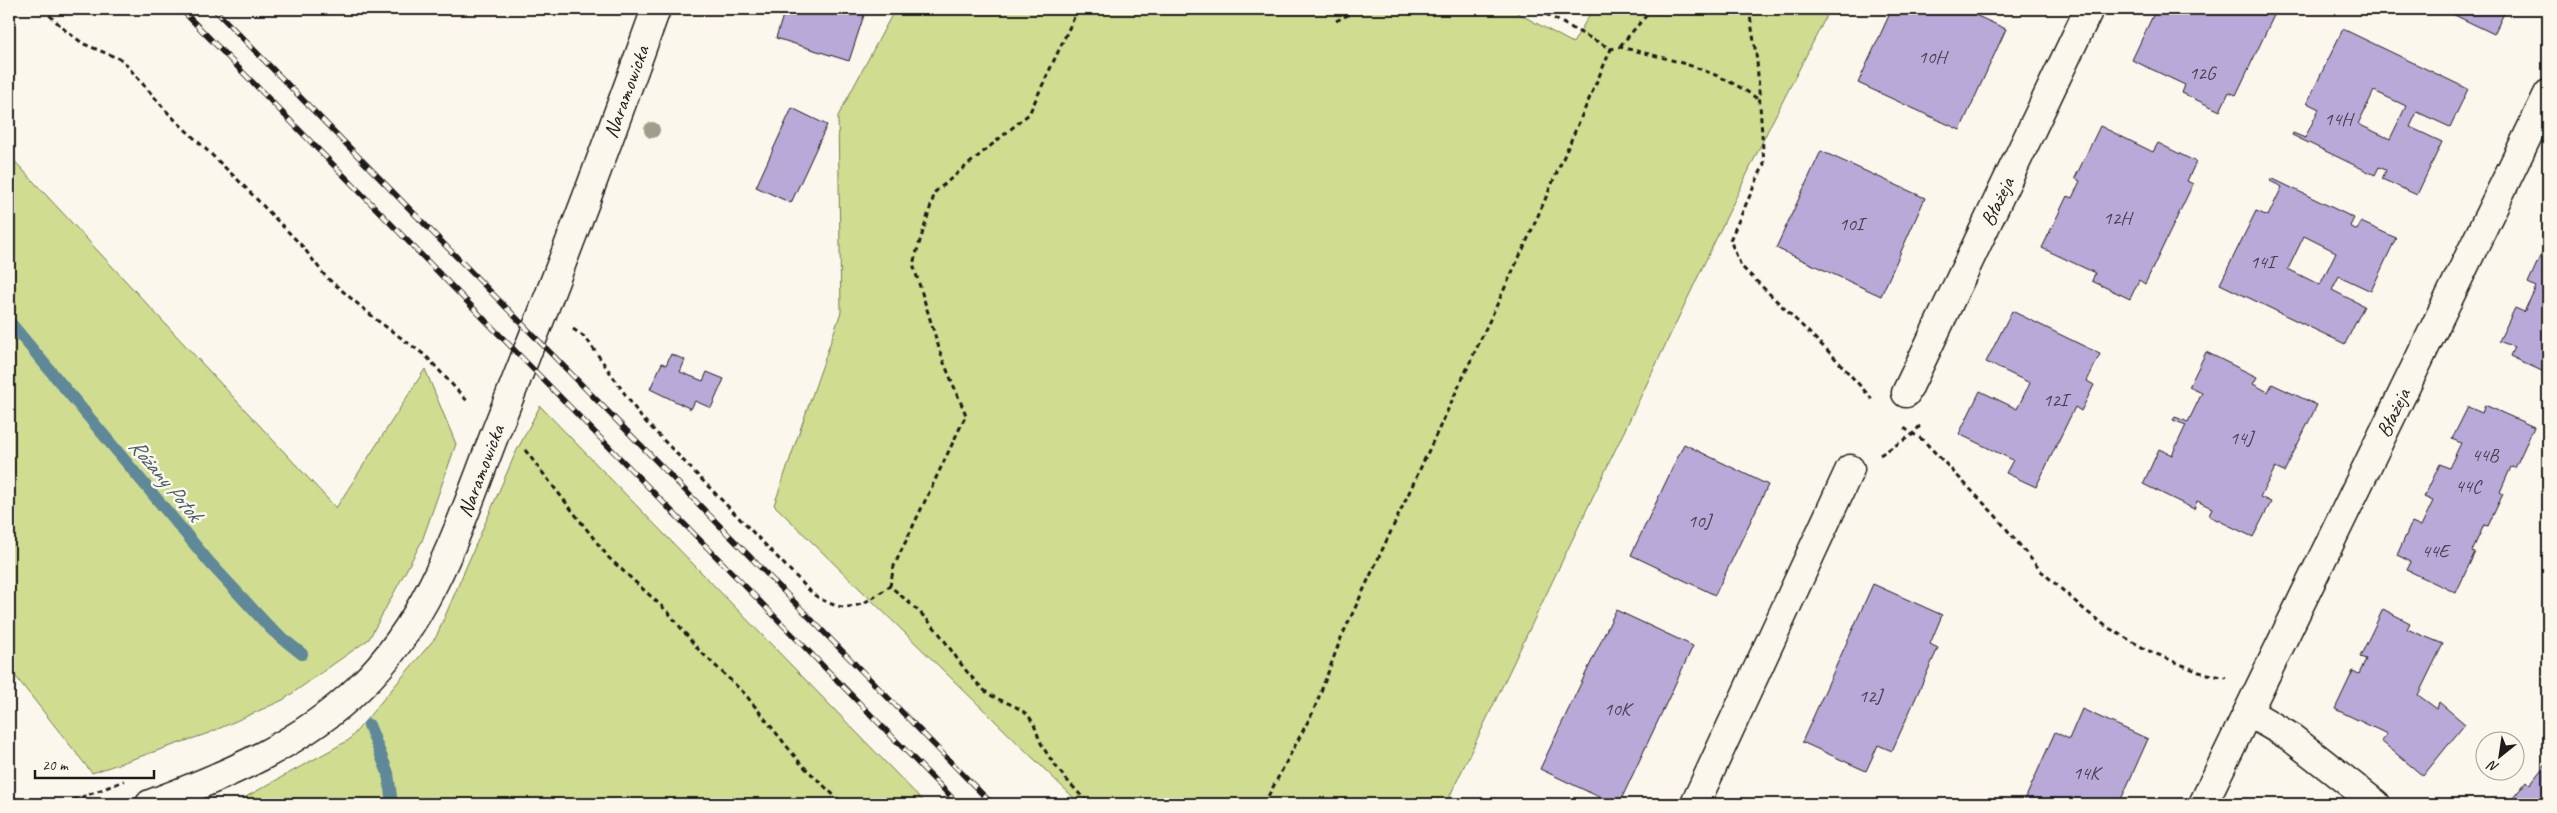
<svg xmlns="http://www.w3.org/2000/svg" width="2557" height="813" viewBox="0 0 2557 813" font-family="Caveat,sans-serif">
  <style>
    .green { fill: #d0dc8f; stroke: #767c56 }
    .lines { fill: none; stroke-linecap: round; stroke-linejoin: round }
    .stream { stroke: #5f8899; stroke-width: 12 }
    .building { fill: #b9a9d9; stroke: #1c1c1c; fill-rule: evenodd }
    .minor-casing { stroke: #1c1c1c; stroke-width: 31 }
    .path { stroke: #1c1c1c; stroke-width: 3; stroke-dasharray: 5 4; stroke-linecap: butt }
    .minor { stroke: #fbf7ec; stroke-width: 28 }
    .rail-casing { stroke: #1c1c1c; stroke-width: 5.5 }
    .rail { stroke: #fbf7ec; stroke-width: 4; stroke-dasharray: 11; stroke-linecap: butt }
    .tree { fill: #9e9e8c }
    .labels { text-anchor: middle; stroke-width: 5; stroke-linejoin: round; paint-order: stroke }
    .number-label { font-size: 19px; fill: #433f4b }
    .street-label { font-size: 21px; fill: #1c1c1c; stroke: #fbf7ec }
    .water-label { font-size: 22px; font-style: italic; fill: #435b65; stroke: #fbf7ec }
  </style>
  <rect width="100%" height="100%" fill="#fbf7ec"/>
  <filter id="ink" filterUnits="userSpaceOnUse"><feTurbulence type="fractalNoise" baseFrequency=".02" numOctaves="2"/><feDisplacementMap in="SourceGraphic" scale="10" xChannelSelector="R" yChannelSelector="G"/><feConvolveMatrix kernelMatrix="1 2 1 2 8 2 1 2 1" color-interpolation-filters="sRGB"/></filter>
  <g filter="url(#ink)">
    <!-- green -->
    <g class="green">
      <path d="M 895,9 L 1510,9 L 1573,43 L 1593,9 L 1830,9 L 1770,126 L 1446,804 L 1080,804 L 774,505 L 841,312 L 838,116 Z"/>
      <path d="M 9,155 L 336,508 L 425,369 L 456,444 L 422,541 L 369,639 L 283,700 L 209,733 L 92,773 L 9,668 Z"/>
      <path d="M 540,406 L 926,804 L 233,804 L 349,740 L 436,637 L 515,454 Z"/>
    </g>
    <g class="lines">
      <!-- stream -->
      <g class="stream">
        <path d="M 9,321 L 210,563 L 272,630 L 302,654"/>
        <path d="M 369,725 L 388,773 L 392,804"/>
      </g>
    </g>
    <!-- building -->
    <g class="building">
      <path d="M 785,9 L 866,9 L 849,61 L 776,38 Z"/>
      <path d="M 1892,9 L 1962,9 L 2006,29 L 1960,130 L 1858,83 Z"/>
      <path d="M 2156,9 L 2162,10 L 2277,9 L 2236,95 L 2229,92 L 2220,111 L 2182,93 L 2185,85 L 2132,60 Z"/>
      <path d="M 2442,9 L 2506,9 L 2494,34 Z"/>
      <path d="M 2343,29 L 2468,89 L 2450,127 L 2417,112 L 2410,127 L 2442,142 L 2417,195 L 2382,179 L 2386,170 L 2379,167 L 2375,175 L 2292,135 L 2293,133 L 2305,138 L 2319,109 L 2307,103 ZM 2374,91 L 2406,106 L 2390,139 L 2358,124 Z"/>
      <path d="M 792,108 L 827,125 L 791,203 L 756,187 Z"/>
      <path d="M 2100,126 L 2153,152 L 2158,143 L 2196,162 L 2187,181 L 2193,184 L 2145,284 L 2139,280 L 2130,299 L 2092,281 L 2095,273 L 2042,248 L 2067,196 L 2072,198 L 2080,181 L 2075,178 Z"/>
      <path d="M 1821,151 L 1925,198 L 1881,296 L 1776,248 Z"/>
      <path d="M 2271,178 L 2354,218 L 2350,226 L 2357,230 L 2361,222 L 2396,238 L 2371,291 L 2339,276 L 2332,290 L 2364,306 L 2345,344 L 2220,284 L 2256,211 L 2268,216 L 2282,187 L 2270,181 ZM 2304,236 L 2336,252 L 2320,285 L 2288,269 Z"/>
      <path d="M 2543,250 L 2548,253 L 2548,374 L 2510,356 L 2514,347 L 2499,341 L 2515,308 L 2524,312 L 2536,287 L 2528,283 Z"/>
      <path d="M 2012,311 L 2100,354 L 2087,381 L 2094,385 L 2081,411 L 2075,407 L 2036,487 L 2006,473 L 2013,460 L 1959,434 L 1980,391 L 2017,409 L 2030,383 L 1986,362 Z"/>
      <path d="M 2206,352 L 2257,377 L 2253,384 L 2268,392 L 2272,384 L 2317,405 L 2284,472 L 2275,468 L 2260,497 L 2271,502 L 2253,537 L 2209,516 L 2212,508 L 2197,501 L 2194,509 L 2143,484 L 2159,449 L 2172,455 L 2186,425 L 2173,420 L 2175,417 L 2188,422 L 2202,393 L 2189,387 Z"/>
      <path d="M 671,354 L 685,360 L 680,372 L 703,381 L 707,372 L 724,379 L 711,408 L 695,401 L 691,409 L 650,389 L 662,363 L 666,365 Z"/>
      <path d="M 2485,405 L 2534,427 L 2515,468 L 2511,467 L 2500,492 L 2503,494 L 2488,526 L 2484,525 L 2472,551 L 2475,552 L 2456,593 L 2407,570 L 2411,562 L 2397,555 L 2412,522 L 2421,526 L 2433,501 L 2424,497 L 2440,464 L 2449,468 L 2461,443 L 2452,439 L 2468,407 L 2482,413 Z"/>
      <path d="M 1684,444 L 1768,485 L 1715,595 L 1631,555 Z"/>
      <path d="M 1873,584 L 1942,615 L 1930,644 L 1938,648 L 1892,751 L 1878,745 L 1866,771 L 1802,742 Z"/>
      <path d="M 2383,609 L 2410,623 L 2407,629 L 2443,644 L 2418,695 L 2437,709 L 2439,702 L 2465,724 L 2423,776 L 2381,741 L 2387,734 L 2335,709 L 2353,671 L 2359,674 L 2366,659 L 2360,657 Z"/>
      <path d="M 1616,610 L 1693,646 L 1619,804 L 1614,804 L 1540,769 Z"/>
      <path d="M 2082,709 L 2148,739 L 2119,804 L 2023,804 L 2055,732 L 2069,739 Z"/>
      <path d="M 2548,761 L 2548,804 L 2508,804 L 2527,781 L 2530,784 Z"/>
    </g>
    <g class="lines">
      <defs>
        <g id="minor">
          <path id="s1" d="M 1906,393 L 2089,9"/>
          <path d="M 2248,712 L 2289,736 L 2376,804"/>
          <path id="s2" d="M 150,804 C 225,776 302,744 360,687 C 433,617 462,517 498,426 C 553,288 606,149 656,9"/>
          <path d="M 1695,804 L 1850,469"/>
          <path id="s3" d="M 2203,804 L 2548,94"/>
        </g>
      </defs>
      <!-- minor casing -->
      <use href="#minor" class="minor-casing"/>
      <!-- path -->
      <g class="path">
        <path d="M 43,9 L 67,32 L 84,44 L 122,60 L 169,114 L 238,180 L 303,247 L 326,277 L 378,321 L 426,356 L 469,403"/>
        <path d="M 1078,9 L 1029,114 L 935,192 L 913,264 L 942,358 L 966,415 L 894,566 L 890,586 C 908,602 927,617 942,637 C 956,657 966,673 984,690 C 998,703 1018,703 1029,717 C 1036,725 1037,736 1042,745 C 1054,767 1072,786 1089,804"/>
        <path d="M 1529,9 L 1544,13 L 1611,49 L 1620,47 C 1669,59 1718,69 1759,100"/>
        <path d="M 1749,9 L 1757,61 L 1764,164 L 1730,240 L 1741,266 L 1834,357 L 1872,399"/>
        <path d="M 1336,21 L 1360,9"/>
        <path d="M 1620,46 L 1652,9"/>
        <path d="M 573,329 L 586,338 L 641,417 L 813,594 C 846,616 859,608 890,586"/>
        <path d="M 1904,428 L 1923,440 L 1995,515 L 2041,571 L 2086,611 L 2107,627 L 2147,650 L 2199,672 L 2226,678"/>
        <path d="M 525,450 L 609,558 L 668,612 L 698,649 L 745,694 L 801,764 L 843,804"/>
        <path d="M 1880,455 L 1912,435 L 1919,427 L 1918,424"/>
        <path d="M 64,804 L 124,781"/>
        <path d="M 1264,804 L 1314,710 L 1341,638 L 1530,234 L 1611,49"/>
      </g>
      <!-- minor -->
      <use href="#minor" class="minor"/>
      <defs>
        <g id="rail">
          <path d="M 181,9 L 958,804"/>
          <path d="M 214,9 L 992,804"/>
        </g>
      </defs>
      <!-- rail casing -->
      <use href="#rail" class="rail-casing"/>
      <!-- rail -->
      <use href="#rail" class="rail"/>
    </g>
    <!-- trees -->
    <circle class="tree" cx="652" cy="130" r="8"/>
  </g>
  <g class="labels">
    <!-- number labels -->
    <g class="number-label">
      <text x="1932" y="63">10H</text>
      <text x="2202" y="79">12G</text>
      <text x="2338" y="125">14H</text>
      <text x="2117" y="224">12H</text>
      <text x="1851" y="230">10I</text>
      <text x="2262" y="268">14I</text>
      <text x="2055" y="406">12I</text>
      <text x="2241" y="444">14J</text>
      <text x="2485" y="461">44B</text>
      <text x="2468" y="492">44C</text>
      <text x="1699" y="527">10J</text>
      <text x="2435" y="557">44E</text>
      <text x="1870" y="702">12J</text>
      <text x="1617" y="715">10K</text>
      <text x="2086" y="779">14K</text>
    </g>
    <!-- street labels -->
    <g class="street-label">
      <text dy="7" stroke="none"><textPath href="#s2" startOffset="898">Naramowicka</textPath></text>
      <text dy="7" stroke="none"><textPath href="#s1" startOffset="212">Błażeja</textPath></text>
      <text dy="7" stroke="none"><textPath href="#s3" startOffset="435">Błażeja</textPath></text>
      <text dy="7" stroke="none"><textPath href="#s2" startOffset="492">Naramowicka</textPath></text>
    </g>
    <!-- water labels -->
    <g class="water-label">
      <text transform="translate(166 479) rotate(50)" y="8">Różany Potok</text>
    </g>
  </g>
  <!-- margin -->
  <rect width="2557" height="813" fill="none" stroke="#fbf7ec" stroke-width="30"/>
  <rect x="15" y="15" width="2527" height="783" fill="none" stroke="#1c1c1c" stroke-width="2" filter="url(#ink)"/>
  <!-- north arrow -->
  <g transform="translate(2500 756) rotate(210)"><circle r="24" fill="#fbf7ec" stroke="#a29f99"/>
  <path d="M0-4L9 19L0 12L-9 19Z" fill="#1c1c1c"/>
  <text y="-8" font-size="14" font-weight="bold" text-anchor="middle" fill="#1c1c1c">N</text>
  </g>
  <!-- scale -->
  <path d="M35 770v8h119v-8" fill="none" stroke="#1c1c1c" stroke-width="2.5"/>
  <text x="42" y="770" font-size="15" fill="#1c1c1c" stroke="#fbf7ec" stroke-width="4" paint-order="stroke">20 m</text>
</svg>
